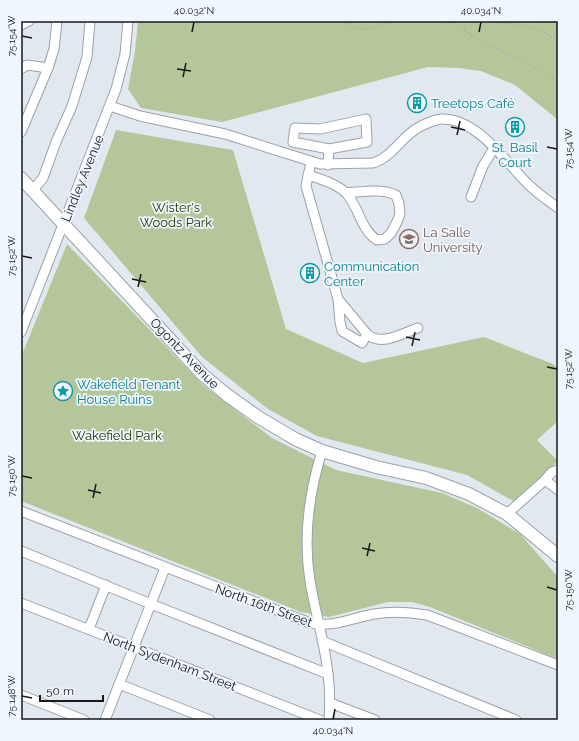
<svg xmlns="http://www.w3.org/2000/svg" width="579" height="741" viewBox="0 0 579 741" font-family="Raleway,sans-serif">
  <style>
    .green { fill: #b5c79a }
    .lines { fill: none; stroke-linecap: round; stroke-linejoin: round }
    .minor-casing { stroke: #9ba1a8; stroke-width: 11 }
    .major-casing { stroke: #9ba1a8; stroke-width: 14 }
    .path { stroke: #a0a5aa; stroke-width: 1.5; stroke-dasharray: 1 3; stroke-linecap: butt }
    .minor { stroke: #fff; stroke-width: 9 }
    .major { stroke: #fff; stroke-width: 12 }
    .ticks { fill: none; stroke: #17191b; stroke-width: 1.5 }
    .labels { text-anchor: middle; stroke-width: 3.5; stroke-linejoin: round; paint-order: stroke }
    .culture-label { font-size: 13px; fill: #0d838f; stroke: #eff6fd; text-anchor: start }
    .street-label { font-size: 13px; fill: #17191b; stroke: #eff6fd }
    .park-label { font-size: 13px; fill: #283900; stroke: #eff6fd }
    .education-label { font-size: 13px; fill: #785e54; stroke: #eff6fd; text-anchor: start }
    .neatline { fill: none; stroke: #17191b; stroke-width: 1.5 }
    .ticks-label { font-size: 10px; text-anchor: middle; fill: #17191b }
  </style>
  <rect width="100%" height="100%" fill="#e2e8ef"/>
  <!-- green -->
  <g class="green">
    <path d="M 138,21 L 558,21 L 558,120 L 515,85 L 481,71 L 459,68 L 428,67 L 222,122 L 141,108 L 128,89 L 135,51 Z"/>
    <path d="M 116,130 L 233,150 L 286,329 L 363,363 L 484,337 L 553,364 L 558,368 L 558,421 L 537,440 L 558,461 L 515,502 L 467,475 L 317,436 L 268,409 L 202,357 L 84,218 Z"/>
    <path d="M 67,244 L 202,384 L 272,438 L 336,470 L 442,493 L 477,508 L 520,534 L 558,577 L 558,659 L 430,607 L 412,602 L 388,602 L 329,617 L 301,612 L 21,501 L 21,357 Z"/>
  </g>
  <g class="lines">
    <defs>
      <g id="minor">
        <path d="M 21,25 L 29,21"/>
        <path d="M 21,69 L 27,65 L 48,68"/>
        <path d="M 110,106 L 140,116 L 225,134 L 320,164 L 373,163 C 393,157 402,135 421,126 C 427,123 435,120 441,119 C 478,118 505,162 529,185 C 538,194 549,201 558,208"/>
        <path d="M 21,132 L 48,68 L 54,49 L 57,21"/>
        <path d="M 311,162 L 306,186 L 338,299 L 340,322 L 342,331 L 362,343 L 367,334 L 338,299"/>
        <path d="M 328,165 L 329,149 L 367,142 L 366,119 L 320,129 L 295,128 L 293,142 L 329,149"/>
        <path d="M 308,175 C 320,179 338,184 347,194 C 359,208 361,230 377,240 L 385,239 L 391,233 L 397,222 L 400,214 L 399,204 L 396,195 C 380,188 363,192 346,193"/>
        <path d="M 33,190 L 43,178 L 56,142 L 72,106 L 87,57 L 90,21"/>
        <path d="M 471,197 L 483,166 L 494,148"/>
        <path d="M 21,332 L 116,89 L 125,54 L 128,21"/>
        <path d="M 367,334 C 381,347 403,333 418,328"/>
        <path d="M 322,451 C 309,493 303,537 310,581 C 315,612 325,643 328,674 C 330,689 330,705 329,720"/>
        <path d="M 545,480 L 558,490"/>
        <path d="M 21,511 L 310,623 C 332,628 352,618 374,614 C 391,611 410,612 427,615 L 558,665"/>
        <path d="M 507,514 L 545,480 L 552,472 L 558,470"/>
        <path d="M 21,551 L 151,604 L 328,674"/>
        <path d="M 21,603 L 320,720"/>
        <path d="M 89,629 L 106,585"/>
        <path d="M 322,641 L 516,720"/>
        <path d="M 119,684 L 210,720"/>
        <path d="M 21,695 L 84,720"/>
        <path d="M 330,703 L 375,720"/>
        <path d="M 105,720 L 165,568"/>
      </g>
      <path id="major" d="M 21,178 L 202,374 L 227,395 L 258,417 L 295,439 L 322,451 L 376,467 L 426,478 L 469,494 L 507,514 L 558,556"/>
    </defs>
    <!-- minor casing -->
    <use href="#minor" class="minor-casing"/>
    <!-- major casing -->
    <use href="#major" class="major-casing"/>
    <!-- path -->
    <g class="path">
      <path d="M 341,21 L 352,28 L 368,29 L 395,21"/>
      <path d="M 443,21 L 451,22 L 480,41 L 524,61 L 558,82"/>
      <path d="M 498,21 L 540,29 L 558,42"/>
      <path d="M 451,22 L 465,21"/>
    </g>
    <!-- minor -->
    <use href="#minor" class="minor"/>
    <!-- major -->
    <use href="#major" class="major"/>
  </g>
  <!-- ticks -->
  <path class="ticks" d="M 192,32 L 194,22M 479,32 L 481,22M 22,36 L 32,38M 177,69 L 191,71M 183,77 L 186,63M 451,127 L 465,130M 457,135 L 460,121M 547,147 L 557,149M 22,256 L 32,258M 132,279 L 146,282M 138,287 L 141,274M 406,337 L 420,340M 412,346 L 415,332M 547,367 L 557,369M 22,476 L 32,478M 88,490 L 101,493M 93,498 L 96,484M 362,548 L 375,551M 367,556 L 370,543M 547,587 L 557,590M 22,696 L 32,698M 333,719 L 335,709"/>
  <!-- icons -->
  <defs>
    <symbol id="building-ring" viewBox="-11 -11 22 22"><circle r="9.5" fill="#eff6fd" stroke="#0f9aa8" stroke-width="1.5"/><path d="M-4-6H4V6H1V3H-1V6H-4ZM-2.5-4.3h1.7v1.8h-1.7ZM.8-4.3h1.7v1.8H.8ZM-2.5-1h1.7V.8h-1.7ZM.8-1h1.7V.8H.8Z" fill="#0f9aa8"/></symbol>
    <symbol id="university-ring" viewBox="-11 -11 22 22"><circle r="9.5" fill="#eff6fd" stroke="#8d6e63" stroke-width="1.5"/><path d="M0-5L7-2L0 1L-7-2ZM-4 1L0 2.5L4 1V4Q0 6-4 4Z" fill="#8d6e63"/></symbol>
    <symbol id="sight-ring" viewBox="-11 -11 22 22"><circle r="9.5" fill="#eff6fd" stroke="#0f9aa8" stroke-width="1.5"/><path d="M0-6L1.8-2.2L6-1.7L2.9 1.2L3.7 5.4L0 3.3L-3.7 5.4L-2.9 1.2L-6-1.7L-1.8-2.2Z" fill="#0f9aa8"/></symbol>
  </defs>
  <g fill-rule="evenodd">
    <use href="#building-ring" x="406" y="92" width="22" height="22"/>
    <use href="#building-ring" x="504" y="116" width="22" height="22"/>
    <use href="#university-ring" x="398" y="228" width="22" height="22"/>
    <use href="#building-ring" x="299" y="262" width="22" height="22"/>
    <use href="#sight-ring" x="52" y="380" width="22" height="22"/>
  </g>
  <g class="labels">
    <!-- culture labels -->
    <g class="culture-label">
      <text x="431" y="108">Treetops Café</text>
      <text x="515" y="152" text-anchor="middle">St. Basil<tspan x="515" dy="15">Court</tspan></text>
      <text x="324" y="271">Communication<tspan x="324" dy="15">Center</tspan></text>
      <text x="77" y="389">Wakefield Tenant<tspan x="77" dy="15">House Ruins</tspan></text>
    </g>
    <!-- street labels -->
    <g class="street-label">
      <text transform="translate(82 178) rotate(-68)" y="5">Lindley Avenue</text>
      <text transform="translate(185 353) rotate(46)" y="5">Ogontz Avenue</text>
      <text transform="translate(264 605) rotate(20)" y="5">North 16th Street</text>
      <text transform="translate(170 661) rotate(21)" y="5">North Sydenham Street</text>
    </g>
    <!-- park labels -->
    <g class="park-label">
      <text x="176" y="212">Wister's<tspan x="176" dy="15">Woods Park</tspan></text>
      <text x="117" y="440">Wakefield Park</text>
    </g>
    <!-- education labels -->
    <g class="education-label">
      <text x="423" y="237">La Salle<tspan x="423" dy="15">University</tspan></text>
    </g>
  </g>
  <!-- border -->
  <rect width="579" height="741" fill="none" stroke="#eff6fd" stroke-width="44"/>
  <!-- scale -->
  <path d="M40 695v6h63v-6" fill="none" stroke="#17191b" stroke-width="2"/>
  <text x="46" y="695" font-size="12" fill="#17191b" stroke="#eff6fd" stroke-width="3" paint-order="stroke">50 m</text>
  <rect x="22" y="22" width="535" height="697" class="neatline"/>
  <g class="ticks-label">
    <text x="194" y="14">40.032°N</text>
    <text x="481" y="14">40.034°N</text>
    <text transform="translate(11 36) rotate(-90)" y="4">75.154°W</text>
    <text transform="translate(568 149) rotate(-90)" y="4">75.154°W</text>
    <text transform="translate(11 256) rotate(-90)" y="4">75.152°W</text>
    <text transform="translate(568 369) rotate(-90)" y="4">75.152°W</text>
    <text transform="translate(11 476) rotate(-90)" y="4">75.150°W</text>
    <text transform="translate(568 590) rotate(-90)" y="4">75.150°W</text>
    <text transform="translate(11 696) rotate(-90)" y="4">75.148°W</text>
    <text x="333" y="734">40.034°N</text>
  </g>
</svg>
